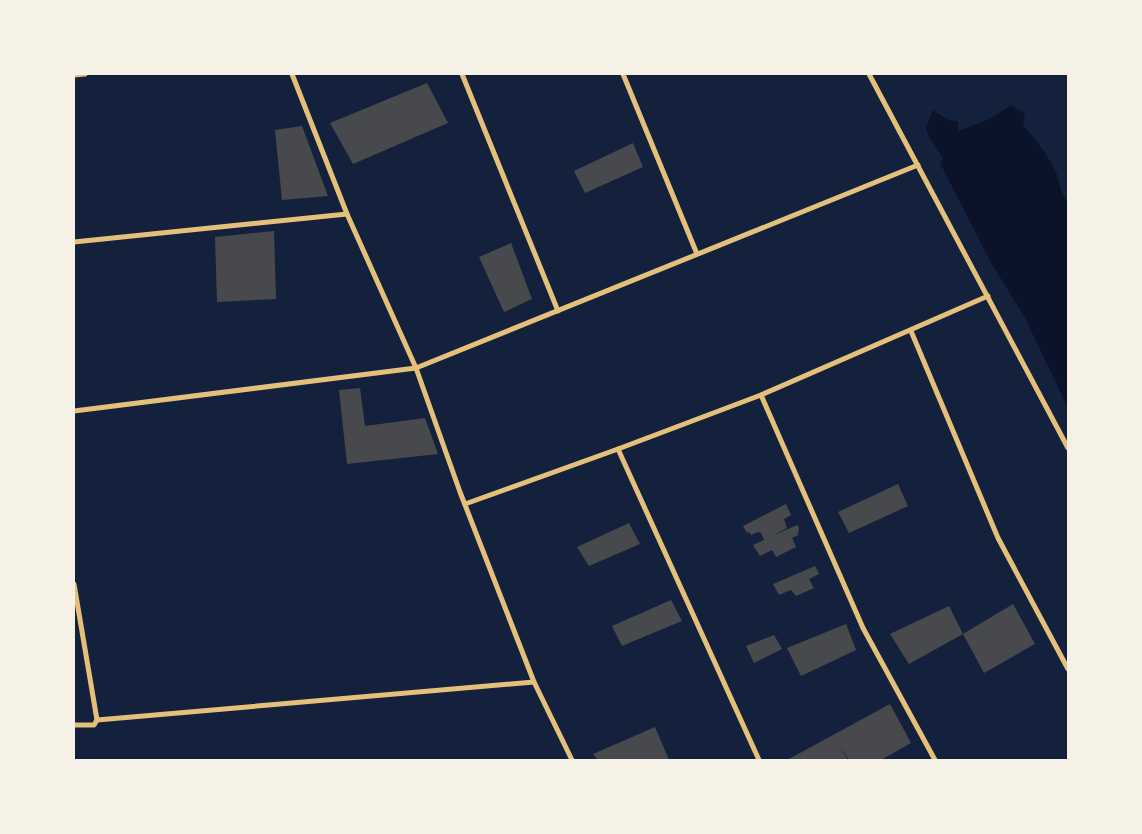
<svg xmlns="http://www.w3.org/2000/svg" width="1142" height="834" viewBox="0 0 1142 834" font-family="'Nunito Sans',sans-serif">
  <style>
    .water { fill: #0b132b }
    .building { fill: #48494c }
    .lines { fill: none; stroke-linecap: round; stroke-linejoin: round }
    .minor { stroke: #e5c07b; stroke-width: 5 }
  </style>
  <rect width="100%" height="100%" fill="#14213d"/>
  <!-- water -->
  <path class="water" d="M 1011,105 L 1025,114 L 1023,126 C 1036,139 1047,154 1055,170 C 1061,183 1058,191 1068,202 L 1068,408 L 1025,318 L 990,261 L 940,163 L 943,158 L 929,137 L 926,128 L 933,110 L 948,120 L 958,121 L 958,131 L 990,119 Z"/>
  <!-- building -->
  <g class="building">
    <path d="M 427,83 L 448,123 L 353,164 L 330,123 Z"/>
    <path d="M 302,126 L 328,196 L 282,200 L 275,130 Z"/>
    <path d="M 633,143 L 643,167 L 585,193 L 574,171 Z"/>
    <path d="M 274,231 L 276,299 L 217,302 L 215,237 Z"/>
    <path d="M 511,243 L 532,299 L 504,312 L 479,257 Z"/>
    <path d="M 360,388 L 365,426 L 425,418 L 438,454 L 347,464 L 339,390 Z"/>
    <path d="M 898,484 L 908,506 L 849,533 L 838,512 Z"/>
    <path d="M 786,504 L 791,515 L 784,519 L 787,528 L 772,536 L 797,525 L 799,527 L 798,535 L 792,538 L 796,547 L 776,557 L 772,550 L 760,556 L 753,545 L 764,540 L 761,533 L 758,532 L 751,535 L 749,532 L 747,533 L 743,526 Z"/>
    <path d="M 629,523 L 640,544 L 589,566 L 577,547 Z"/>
    <path d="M 815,566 L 819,574 L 809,579 L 814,588 L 796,596 L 791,590 L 779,595 L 773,584 Z"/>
    <path d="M 671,600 L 682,621 L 622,646 L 612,626 Z"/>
    <path d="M 1013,604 L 1035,644 L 984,673 L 963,634 Z"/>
    <path d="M 949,606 L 963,634 L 909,664 L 890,634 Z"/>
    <path d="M 846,624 L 856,650 L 801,676 L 787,648 Z"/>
    <path d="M 774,635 L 782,649 L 754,663 L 746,646 Z"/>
    <path d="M 890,704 L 911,743 L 881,760 L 849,760 L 839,745 L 848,760 L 787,760 Z"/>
    <path d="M 655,727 L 669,760 L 598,760 L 593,754 Z"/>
  </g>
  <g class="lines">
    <!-- minor -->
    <g class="minor">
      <path d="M 292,74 L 347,214 L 416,368 L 460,492 L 534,682 L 572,760"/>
      <path d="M 462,74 L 558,311"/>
      <path d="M 623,74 L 697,254"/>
      <path d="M 869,74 L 1068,448"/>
      <path d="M 74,75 L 85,74"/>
      <path d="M 74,242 L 347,214"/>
      <path d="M 911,331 L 998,538 L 1068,669"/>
      <path d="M 761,395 L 863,628 L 935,760"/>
      <path d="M 74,411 L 416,368 L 918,165"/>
      <path d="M 618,449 L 759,760"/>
      <path d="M 465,504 L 618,449 L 761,395 L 988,296"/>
      <path d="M 74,584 L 97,720"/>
      <path d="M 97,720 L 534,682"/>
      <path d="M 74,725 L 94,725 L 97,720"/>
    </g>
  </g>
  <!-- border -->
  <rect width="1142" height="834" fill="none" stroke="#f6f1e7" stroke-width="150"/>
</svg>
